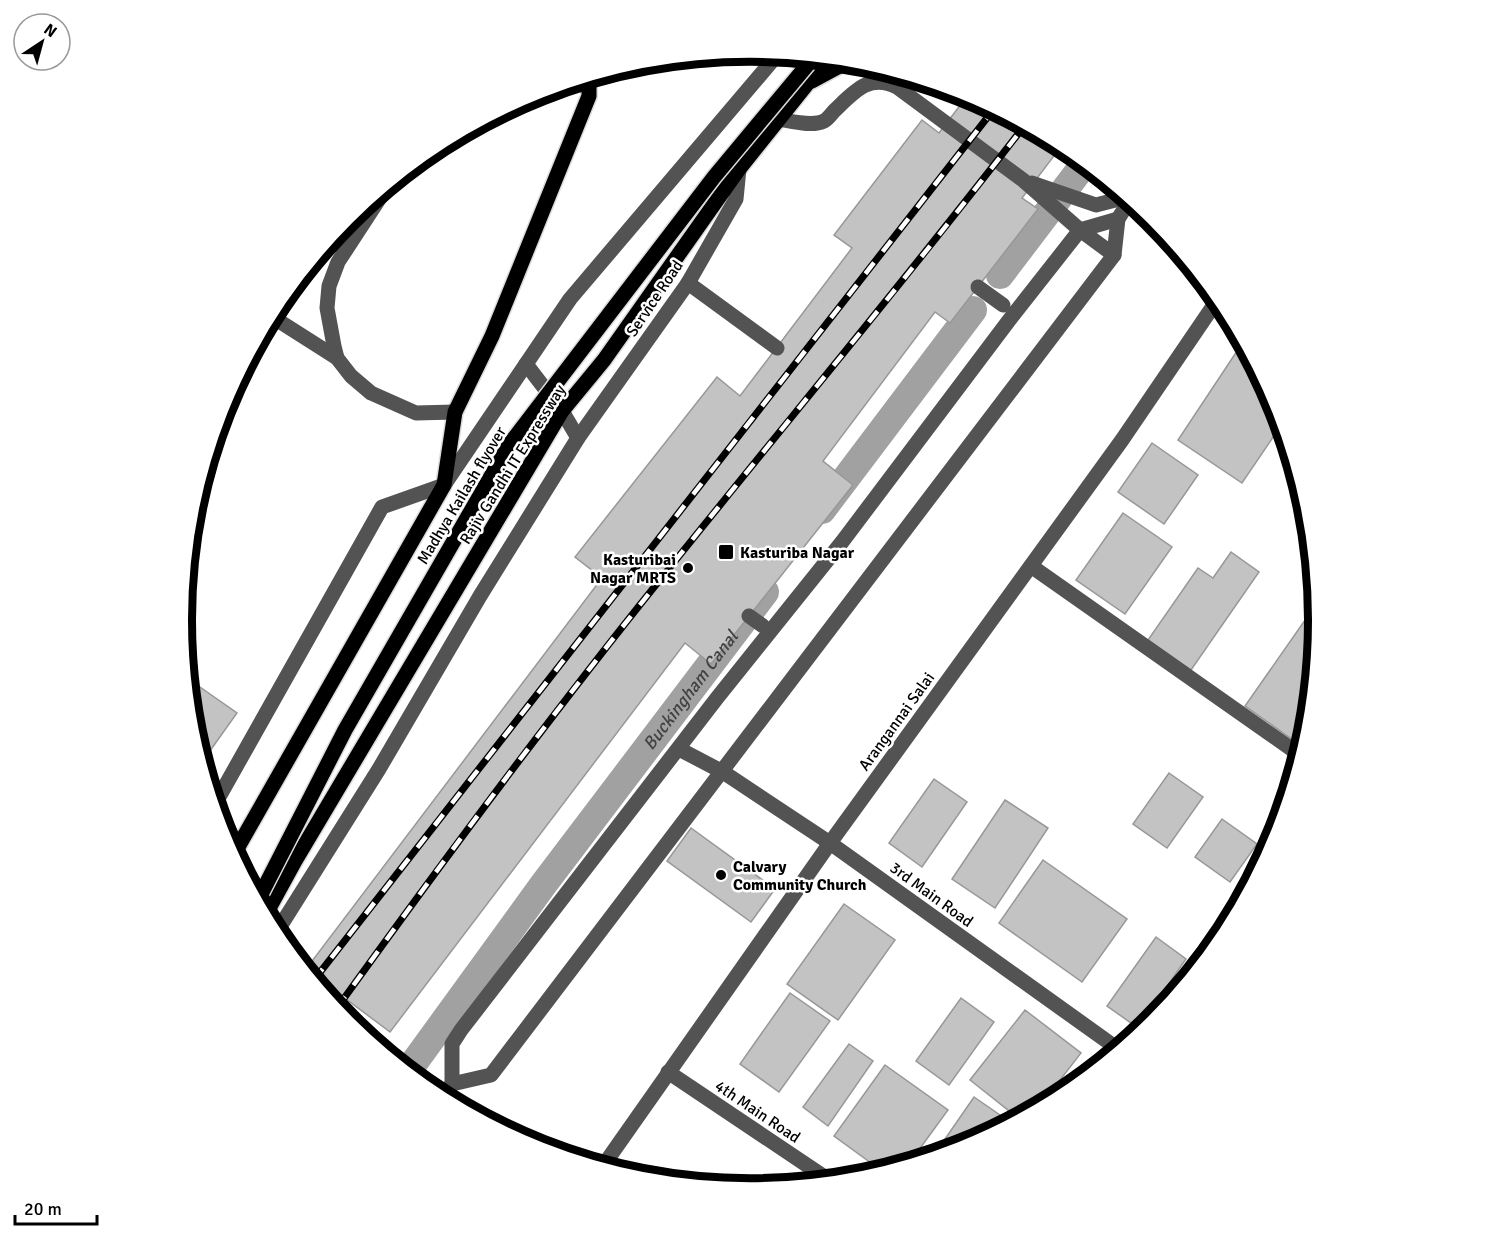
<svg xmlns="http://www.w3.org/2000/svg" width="1500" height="1239" viewBox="0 0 1500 1239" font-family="Signika,sans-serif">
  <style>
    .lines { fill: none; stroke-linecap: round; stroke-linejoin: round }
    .canal { stroke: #a1a1a1; stroke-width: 28 }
    .building { fill: #c3c3c3; stroke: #979797; stroke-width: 1.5 }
    .major-casing { stroke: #dbdbdb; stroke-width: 18 }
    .minor { stroke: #535353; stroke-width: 15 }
    .major { stroke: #000; stroke-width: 15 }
    .rail-casing { stroke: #000; stroke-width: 7 }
    .rail { stroke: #fff; stroke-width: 4.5; stroke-dasharray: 14; stroke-linecap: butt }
    .major-bridge-casing { stroke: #dbdbdb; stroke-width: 18; stroke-linecap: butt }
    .major-bridge { stroke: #000; stroke-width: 15 }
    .poi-dot { fill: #000; stroke: #fff; stroke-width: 2 }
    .labels { text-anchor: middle; stroke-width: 5; stroke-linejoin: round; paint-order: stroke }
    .street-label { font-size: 16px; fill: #000; stroke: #fff }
    .poi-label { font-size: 16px; font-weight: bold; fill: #000; stroke: #fff; text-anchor: start }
    .water-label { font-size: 18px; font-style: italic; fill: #424242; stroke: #fff }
    .rim { fill: none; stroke: #000; stroke-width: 8 }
  </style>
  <rect width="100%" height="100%" fill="#fff"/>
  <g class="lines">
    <!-- canal -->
    <g class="canal">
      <path d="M 1000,275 L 1085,163"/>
      <path d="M 822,510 L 973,310"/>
      <path id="s1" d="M 408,1071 L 543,885 L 765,592"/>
    </g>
  </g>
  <!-- building -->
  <g class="building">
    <path d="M 968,95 L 1041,134 L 1060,148 L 1022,198 L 1038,209 L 950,323 L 935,312 L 823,461 L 853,485 L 711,664 L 685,643 L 390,1032 L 306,969 L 602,578 L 575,557 L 717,377 L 740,396 L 852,248 L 834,235 L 922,120 L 939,133 Z"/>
    <path d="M 1243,342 L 1275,402 L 1282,424 L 1242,483 L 1178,440 Z"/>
    <path d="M 1152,443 L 1198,475 L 1164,524 L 1118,492 Z"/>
    <path d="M 1123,513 L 1172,547 L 1125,614 L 1076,580 Z"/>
    <path d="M 1231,552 L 1259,572 L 1191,670 L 1148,640 L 1198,568 L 1213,578 Z"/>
    <path d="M 1317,603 L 1318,620 L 1308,731 L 1303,747 L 1245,706 Z"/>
    <path d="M 187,678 L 237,713 L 202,762 L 192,730 Z"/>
    <path d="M 1169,773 L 1203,797 L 1167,848 L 1133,824 Z"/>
    <path d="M 934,779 L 967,802 L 922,867 L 889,843 Z"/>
    <path d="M 1005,800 L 1048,828 L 995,908 L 952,879 Z"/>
    <path d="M 1222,819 L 1257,844 L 1230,882 L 1195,857 Z"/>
    <path d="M 691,828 L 775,889 L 751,922 L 667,861 Z"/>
    <path d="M 1043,860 L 1127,919 L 1082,982 L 999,923 Z"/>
    <path d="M 844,904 L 895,940 L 838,1020 L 787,984 Z"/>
    <path d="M 1156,937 L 1186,959 L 1138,1028 L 1107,1006 Z"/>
    <path d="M 790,993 L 830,1021 L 779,1092 L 740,1064 Z"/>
    <path d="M 961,998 L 994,1022 L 949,1085 L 916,1061 Z"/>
    <path d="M 1025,1010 L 1081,1053 L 1040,1106 L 1018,1118 L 970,1080 Z"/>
    <path d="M 849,1044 L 873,1061 L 828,1126 L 803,1107 Z"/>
    <path d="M 885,1065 L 948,1110 L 910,1162 L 882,1171 L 834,1136 Z"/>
    <path d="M 1082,1065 L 1091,1071 L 1062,1094 Z"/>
    <path d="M 974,1097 L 1010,1122 L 967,1145 L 934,1155 Z"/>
  </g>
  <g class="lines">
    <defs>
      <g id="major">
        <path d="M 812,81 L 849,61"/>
        <path d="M 234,854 L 444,485 L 455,412 L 492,336 L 589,96 L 589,77"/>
        <path d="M 266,914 L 295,861 L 562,411 L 604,360 L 739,169 L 827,59"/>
      </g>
    </defs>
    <!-- major casing -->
    <use href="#major" class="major-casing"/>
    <!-- minor -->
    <g class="minor">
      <path d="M 1032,183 L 1096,205 L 1127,197"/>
      <path d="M 389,184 L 338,262 L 329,286 L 327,308 L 334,346 L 337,358 L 351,376 L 371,393 L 416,413 L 455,412"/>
      <path d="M 1080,230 L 1114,255"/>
      <path d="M 1080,230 L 1118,219"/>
      <path d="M 688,283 L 777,348"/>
      <path d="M 978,287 L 1003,305"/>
      <path d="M 271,316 L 337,358"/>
      <path d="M 526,364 L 562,411 L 578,438"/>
      <path d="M 1031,566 L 1300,755"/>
      <path d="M 749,616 L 763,626"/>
      <path d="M 679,749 L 723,772 L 830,843 L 1118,1049"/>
      <path d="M 215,804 L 382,507 L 444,485 L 570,299 L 778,54"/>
      <path d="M 276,933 L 379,769 L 480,596 L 578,438 L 688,283 L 736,199 L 739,169"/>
      <path d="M 668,1072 L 829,1180"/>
      <path d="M 452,1084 L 491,1075 L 1114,255 L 1118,219 L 1130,200"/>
      <path d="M 442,1096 L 452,1084 L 452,1044 L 461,1030 L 717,698 L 842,542 L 1010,319 L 1080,230 L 1023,180 L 897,87 C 869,73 854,92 834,111 C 832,113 828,119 824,121 C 812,127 791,121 778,119"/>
      <path d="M 603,1166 L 830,843 L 1122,440 L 1218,299"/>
    </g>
    <!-- major -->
    <use href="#major" class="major"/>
    <defs>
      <g id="rail">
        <path d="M 314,980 L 994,109"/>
        <path d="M 337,1008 C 440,865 545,723 655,586 C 778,432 905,281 1025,125"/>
      </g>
    </defs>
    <!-- rail casing -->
    <use href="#rail" class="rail-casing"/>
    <!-- rail -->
    <use href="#rail" class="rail"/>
    <defs>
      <path id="major-bridge" d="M 258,900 L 345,730 L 509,445 L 714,177 L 814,57"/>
    </defs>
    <!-- major-bridge casing -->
    <use href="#major-bridge" class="major-bridge-casing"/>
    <!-- major-bridge -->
    <use href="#major-bridge" class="major-bridge"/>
  </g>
  <!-- markers -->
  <g class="poi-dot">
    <rect x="718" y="544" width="16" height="16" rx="3"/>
    <circle cx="688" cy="568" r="6"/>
    <circle cx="721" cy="875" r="6"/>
  </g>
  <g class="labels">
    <!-- street labels -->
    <g class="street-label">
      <text transform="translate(654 298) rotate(-56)" y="6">Service Road</text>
      <text transform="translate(512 464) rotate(-58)" y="6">Rajiv Gandhi IT Expressway</text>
      <text transform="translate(461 495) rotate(-59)" y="6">Madhya Kailash flyover</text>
      <text transform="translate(896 721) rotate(-54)" y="6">Arangannai Salai</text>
      <text transform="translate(932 894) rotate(36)" y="6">3rd Main Road</text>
      <text transform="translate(758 1111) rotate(34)" y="6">4th Main Road</text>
    </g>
    <!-- poi labels -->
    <g class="poi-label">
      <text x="740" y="558">Kasturiba Nagar</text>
      <text x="676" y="565" text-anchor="end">Kasturibai<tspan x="676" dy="18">Nagar MRTS</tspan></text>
      <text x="733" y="872">Calvary<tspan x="733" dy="18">Community Church</tspan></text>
    </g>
    <!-- water labels -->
    <g class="water-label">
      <text dy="6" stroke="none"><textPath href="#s1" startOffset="474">Buckingham Canal</textPath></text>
    </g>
  </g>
  <!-- crop -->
  <path d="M0 0H1500V1239H0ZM192 620a558 558 0 1 1 1116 0a558 558 0 1 1-1116 0Z" fill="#fff" fill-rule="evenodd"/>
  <path class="rim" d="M192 620a558 558 0 1 1 1116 0a558 558 0 1 1-1116 0Z"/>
  <!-- north arrow -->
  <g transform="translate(42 42) rotate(36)"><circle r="28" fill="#ffffff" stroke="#999999" stroke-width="1.5"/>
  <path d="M0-4.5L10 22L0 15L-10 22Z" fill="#000000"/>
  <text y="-9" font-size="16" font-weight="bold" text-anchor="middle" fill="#000000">N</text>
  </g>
  <!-- scale -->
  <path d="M15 1215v9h82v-9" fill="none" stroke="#000000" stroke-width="3"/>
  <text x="24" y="1215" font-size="18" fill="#000000" stroke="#ffffff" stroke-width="4.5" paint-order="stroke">20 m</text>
</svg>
